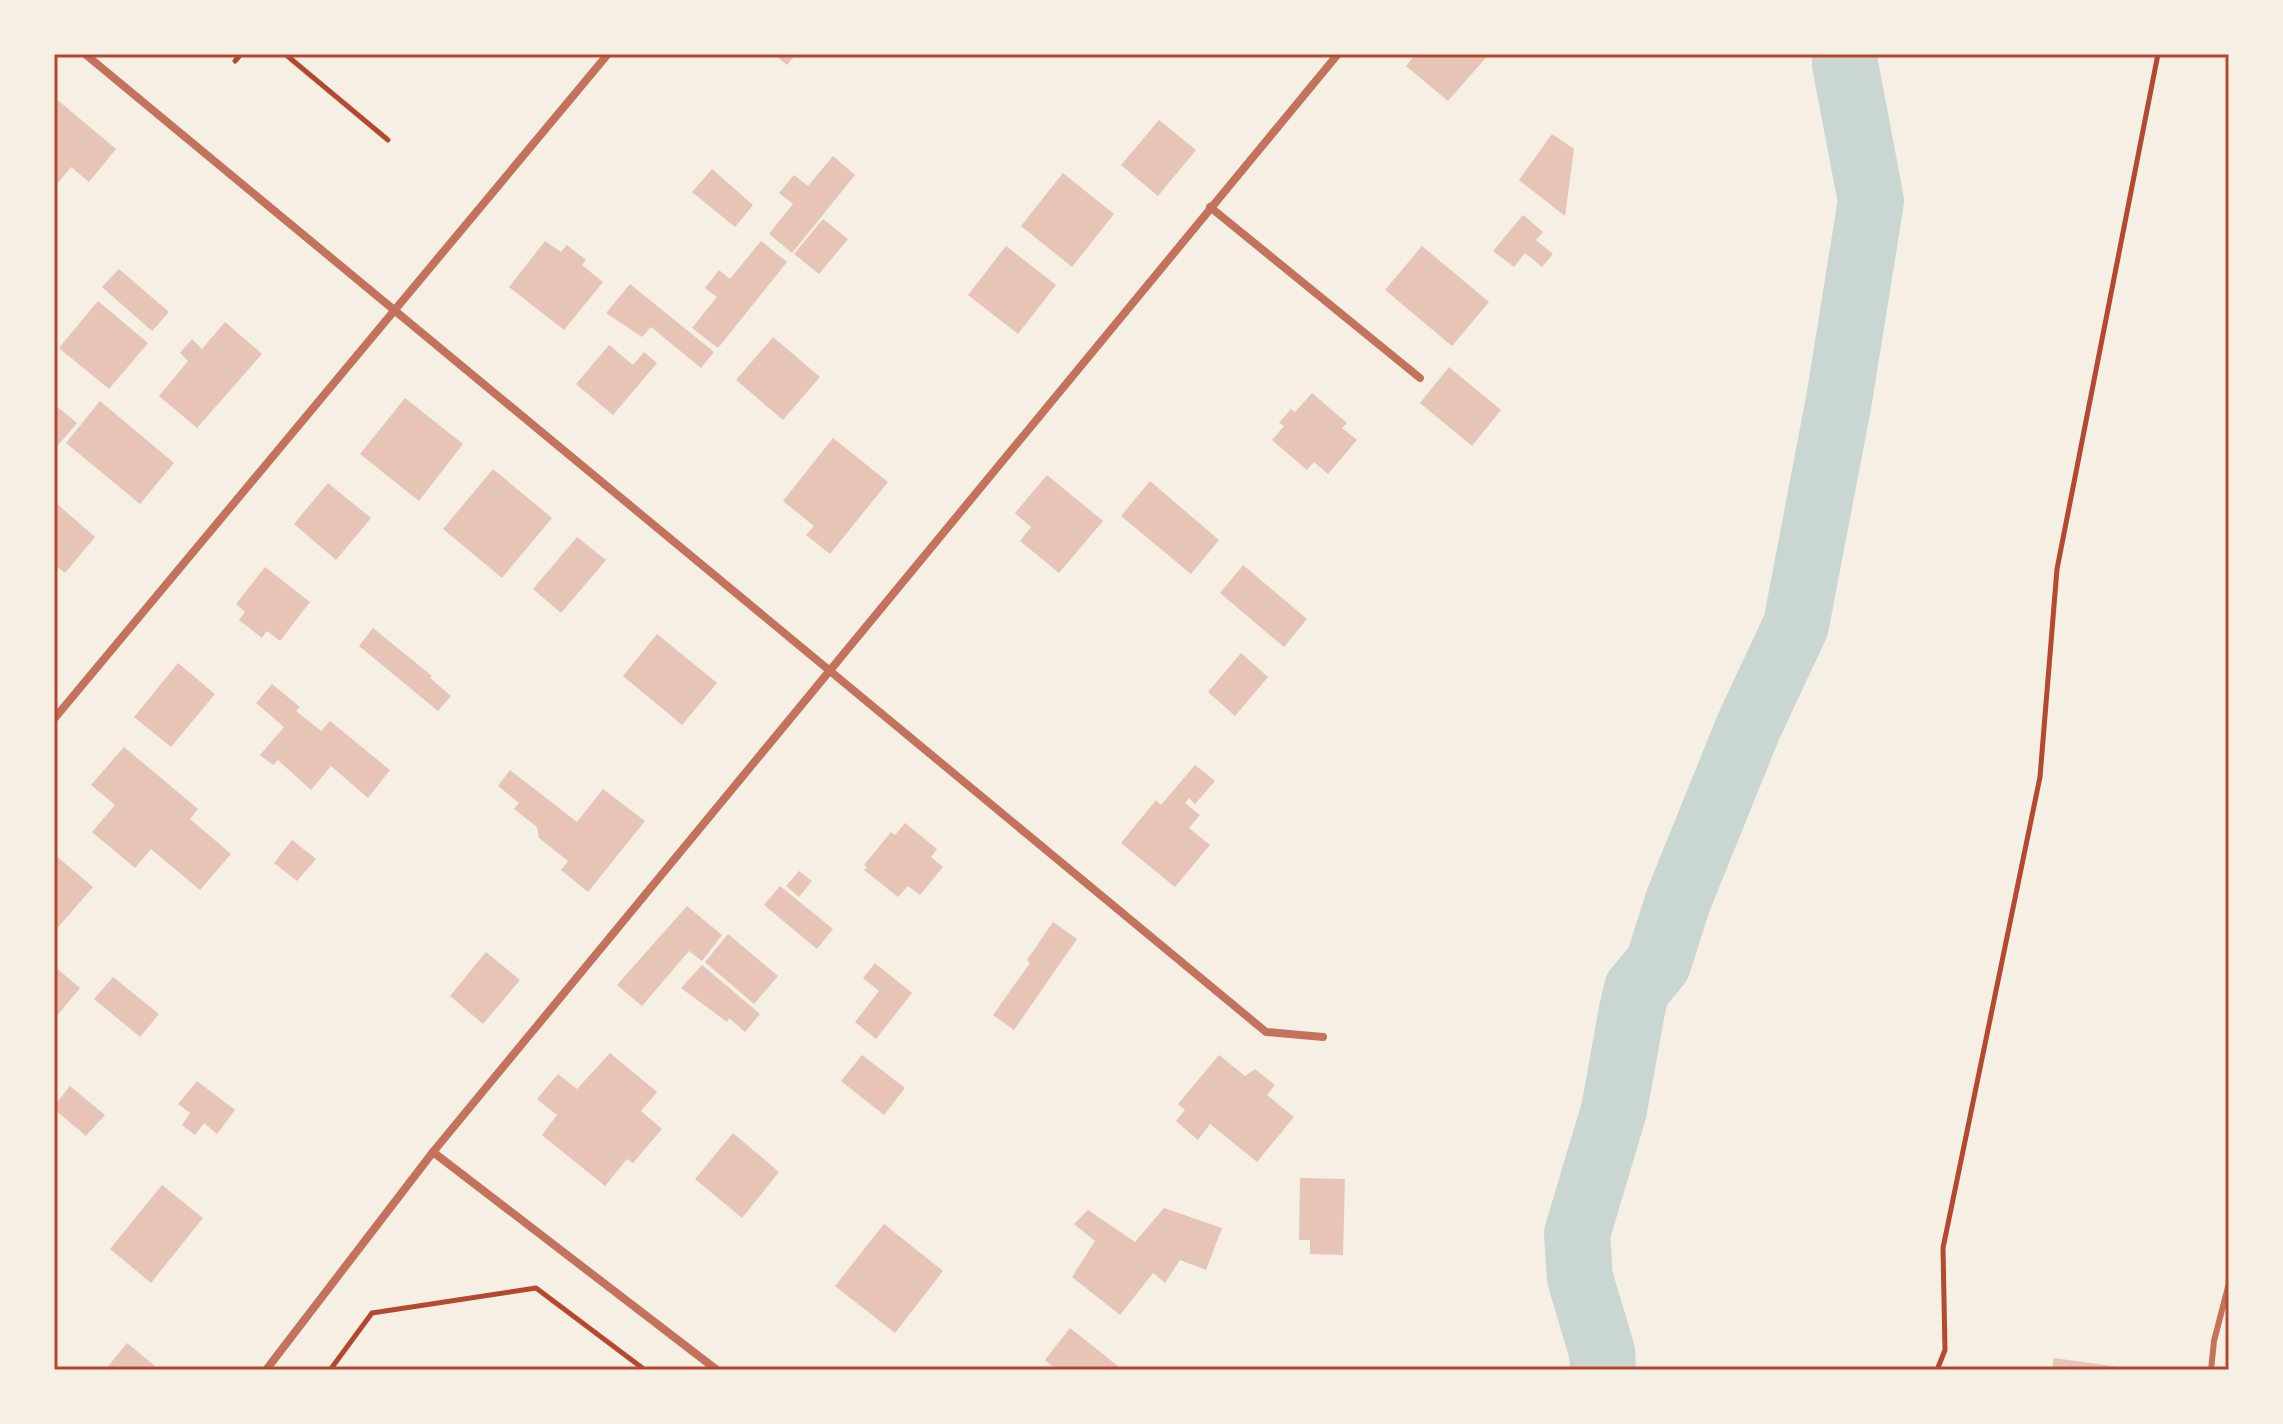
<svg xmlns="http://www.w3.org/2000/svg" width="2283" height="1424" viewBox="0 0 2283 1424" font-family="'Nunito Sans',sans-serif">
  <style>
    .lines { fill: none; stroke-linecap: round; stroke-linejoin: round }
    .river { stroke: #c9d6d2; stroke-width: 66 }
    .building { fill: #e6c5b7 }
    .path { stroke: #b5482f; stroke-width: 5 }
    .service { stroke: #c5725c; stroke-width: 6 }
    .minor { stroke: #c5725c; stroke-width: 8 }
    .neatline { fill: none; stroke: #b5482f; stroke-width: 3 }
  </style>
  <rect width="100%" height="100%" fill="#f6efe4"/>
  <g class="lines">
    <!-- river -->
    <path class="river" d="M 1603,1370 L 1602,1352 L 1580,1278 L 1577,1234 L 1614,1110 L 1632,1010 L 1637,989 L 1658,964 L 1678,901 L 1748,728 L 1796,625 L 1839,400 L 1871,201 L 1845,64 L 1845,54"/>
  </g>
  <!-- building -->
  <g class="building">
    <path d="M 773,54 L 796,54 L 787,65 Z"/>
    <path d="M 1416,54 L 1489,54 L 1448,101 L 1406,66 Z"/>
    <path d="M 54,97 L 116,149 L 89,182 L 71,167 L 54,188 Z"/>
    <path d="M 1159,120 L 1196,150 L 1158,196 L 1121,165 Z"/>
    <path d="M 1552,134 L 1574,149 L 1565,216 L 1519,180 Z"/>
    <path d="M 833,156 L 855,175 L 792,253 L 769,234 L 793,204 L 779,193 L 794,175 L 808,186 Z"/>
    <path d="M 712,169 L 753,205 L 735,227 L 692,192 Z"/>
    <path d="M 1063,173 L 1114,214 L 1072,267 L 1021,226 Z"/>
    <path d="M 1523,215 L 1543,232 L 1536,240 L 1553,254 L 1542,267 L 1525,253 L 1514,267 L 1493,251 Z"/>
    <path d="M 823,219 L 848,239 L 819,274 L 794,254 Z"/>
    <path d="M 545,241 L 561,252 L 567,245 L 586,260 L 582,265 L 603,282 L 564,330 L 509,287 Z"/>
    <path d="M 761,241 L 787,262 L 718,348 L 692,328 L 717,297 L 705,288 L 719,270 L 730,279 Z"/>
    <path d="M 1006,246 L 1056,285 L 1018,334 L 968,295 Z"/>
    <path d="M 1422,246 L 1489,302 L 1452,346 L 1385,290 Z"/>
    <path d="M 119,269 L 169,312 L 152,331 L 102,287 Z"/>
    <path d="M 630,284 L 714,352 L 701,368 L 651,327 L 642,337 L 606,313 Z"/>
    <path d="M 98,301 L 148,343 L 109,389 L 59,348 Z"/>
    <path d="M 225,322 L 262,354 L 197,428 L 159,396 L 188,361 L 180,353 L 192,339 L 202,349 Z"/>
    <path d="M 773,337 L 820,377 L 783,420 L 736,380 Z"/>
    <path d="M 609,345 L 633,365 L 644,352 L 657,363 L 613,415 L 576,384 Z"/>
    <path d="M 1449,367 L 1501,410 L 1472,446 L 1420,403 Z"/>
    <path d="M 1312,393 L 1347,423 L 1342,428 L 1357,440 L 1328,474 L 1314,462 L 1307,470 L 1272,440 L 1284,426 L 1279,423 L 1291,409 L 1295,412 Z"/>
    <path d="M 405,398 L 463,444 L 419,501 L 360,454 Z"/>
    <path d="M 100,401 L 174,463 L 140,504 L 66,443 Z"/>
    <path d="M 54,404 L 77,423 L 54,450 Z"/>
    <path d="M 833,438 L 888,482 L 830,554 L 806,535 L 814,526 L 783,501 Z"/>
    <path d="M 493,469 L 552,518 L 502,578 L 443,529 Z"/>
    <path d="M 1047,475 L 1103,521 L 1059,573 L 1020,541 L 1031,527 L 1015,513 Z"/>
    <path d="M 1150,481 L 1219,540 L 1191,574 L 1121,516 Z"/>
    <path d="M 328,483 L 371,518 L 336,560 L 294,524 Z"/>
    <path d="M 56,503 L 95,537 L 65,573 L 54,564 Z"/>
    <path d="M 577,537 L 606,560 L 561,613 L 533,589 Z"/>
    <path d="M 1243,565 L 1307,619 L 1284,647 L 1220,593 Z"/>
    <path d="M 265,567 L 310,602 L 280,641 L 267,631 L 262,638 L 239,620 L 245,612 L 236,604 Z"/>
    <path d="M 373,628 L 432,676 L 430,678 L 451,696 L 438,711 L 359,646 Z"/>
    <path d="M 657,634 L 717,683 L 682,725 L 623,676 Z"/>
    <path d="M 1241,653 L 1268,677 L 1235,716 L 1208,692 Z"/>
    <path d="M 178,663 L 215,694 L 171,747 L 134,717 Z"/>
    <path d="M 272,684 L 300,707 L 296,711 L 321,731 L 330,721 L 390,770 L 368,798 L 331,766 L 311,790 L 278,760 L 273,765 L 260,755 L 284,727 L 256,703 Z"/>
    <path d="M 124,747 L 198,809 L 190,819 L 231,854 L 200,890 L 151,849 L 135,868 L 92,832 L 115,805 L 91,785 Z"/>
    <path d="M 1195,765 L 1215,781 L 1195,804 L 1189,798 L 1185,803 L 1200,815 L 1189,828 L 1210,845 L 1175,887 L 1121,843 L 1156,800 L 1161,805 Z"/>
    <path d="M 510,770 L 577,822 L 603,789 L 645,821 L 588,892 L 561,870 L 568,861 L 539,838 L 537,827 L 514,809 L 519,803 L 498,786 Z"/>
    <path d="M 905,823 L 937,849 L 931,857 L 943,867 L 920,895 L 908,886 L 898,897 L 864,870 L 867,867 L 864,865 L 891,832 L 895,835 Z"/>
    <path d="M 292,840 L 316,859 L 297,881 L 274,863 Z"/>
    <path d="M 54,854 L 93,887 L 54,932 Z"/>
    <path d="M 799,871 L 812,881 L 799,897 L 786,886 Z"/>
    <path d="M 780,886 L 833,929 L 817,949 L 764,905 Z"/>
    <path d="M 687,906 L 722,935 L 702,961 L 689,951 L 642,1006 L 617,985 Z"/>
    <path d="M 1053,922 L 1077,939 L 1014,1030 L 993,1015 L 1030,963 L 1027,960 Z"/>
    <path d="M 728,934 L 778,976 L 754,1004 L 705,962 Z"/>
    <path d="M 486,952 L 520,980 L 483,1024 L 450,996 Z"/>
    <path d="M 875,963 L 912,993 L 876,1039 L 855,1022 L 879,991 L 863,978 Z"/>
    <path d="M 702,965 L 760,1014 L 745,1032 L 729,1018 L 727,1022 L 681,988 Z"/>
    <path d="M 54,966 L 80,988 L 56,1017 L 54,1015 Z"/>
    <path d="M 113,977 L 159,1014 L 140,1037 L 94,999 Z"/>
    <path d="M 610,1053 L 657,1092 L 641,1111 L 662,1129 L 633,1163 L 627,1159 L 605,1186 L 542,1135 L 557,1115 L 537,1099 L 558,1074 L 577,1089 Z"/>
    <path d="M 862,1055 L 905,1088 L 884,1115 L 841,1081 Z"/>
    <path d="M 1219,1055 L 1245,1076 L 1255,1069 L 1275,1085 L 1267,1095 L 1294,1117 L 1257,1162 L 1210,1124 L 1198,1140 L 1176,1121 L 1185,1110 L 1178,1104 Z"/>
    <path d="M 197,1081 L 235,1110 L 217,1134 L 204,1123 L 195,1135 L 182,1125 L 190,1113 L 178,1104 Z"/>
    <path d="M 70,1086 L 105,1115 L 86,1136 L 54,1109 L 54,1106 Z"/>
    <path d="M 733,1133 L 779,1172 L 742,1218 L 695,1179 Z"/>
    <path d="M 1300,1178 L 1345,1179 L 1343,1255 L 1310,1254 L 1310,1240 L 1299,1240 Z"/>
    <path d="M 162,1185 L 203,1218 L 151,1283 L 110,1249 Z"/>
    <path d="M 1164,1208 L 1222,1228 L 1206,1270 L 1180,1260 L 1165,1283 L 1153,1273 L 1120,1315 L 1072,1277 L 1095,1241 L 1074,1224 L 1088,1210 L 1135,1242 Z"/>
    <path d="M 884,1224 L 943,1271 L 895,1333 L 835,1286 Z"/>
    <path d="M 1070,1328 L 1123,1370 L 1057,1370 L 1045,1360 Z"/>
    <path d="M 127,1343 L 155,1366 L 152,1370 L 105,1370 Z"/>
    <path d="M 2054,1358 L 2126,1368 L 2126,1370 L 2052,1370 Z"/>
  </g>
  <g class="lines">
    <!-- path -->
    <g class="path">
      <path d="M 285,54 L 388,140"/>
      <path d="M 235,61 L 241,54"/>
      <path d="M 330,1370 L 372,1313 L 536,1288 L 645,1370"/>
      <path d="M 1937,1370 L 1945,1350 L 1943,1248 L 2040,777 L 2057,569 L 2158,54"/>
    </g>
    <!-- service -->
    <path class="service" d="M 2211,1370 L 2214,1341 L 2229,1283"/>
    <!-- minor -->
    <g class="minor">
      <path d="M 85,54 L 1266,1032 L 1323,1037"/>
      <path d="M 1210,207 L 1420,378"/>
      <path d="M 54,719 L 608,54"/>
      <path d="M 433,1152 L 717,1370"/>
      <path d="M 266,1370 L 433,1152 L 1338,54"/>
    </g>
  </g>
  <!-- border -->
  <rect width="2283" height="1424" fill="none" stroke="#f6efe4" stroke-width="112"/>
  <rect x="56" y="56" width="2171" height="1312" class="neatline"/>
</svg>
